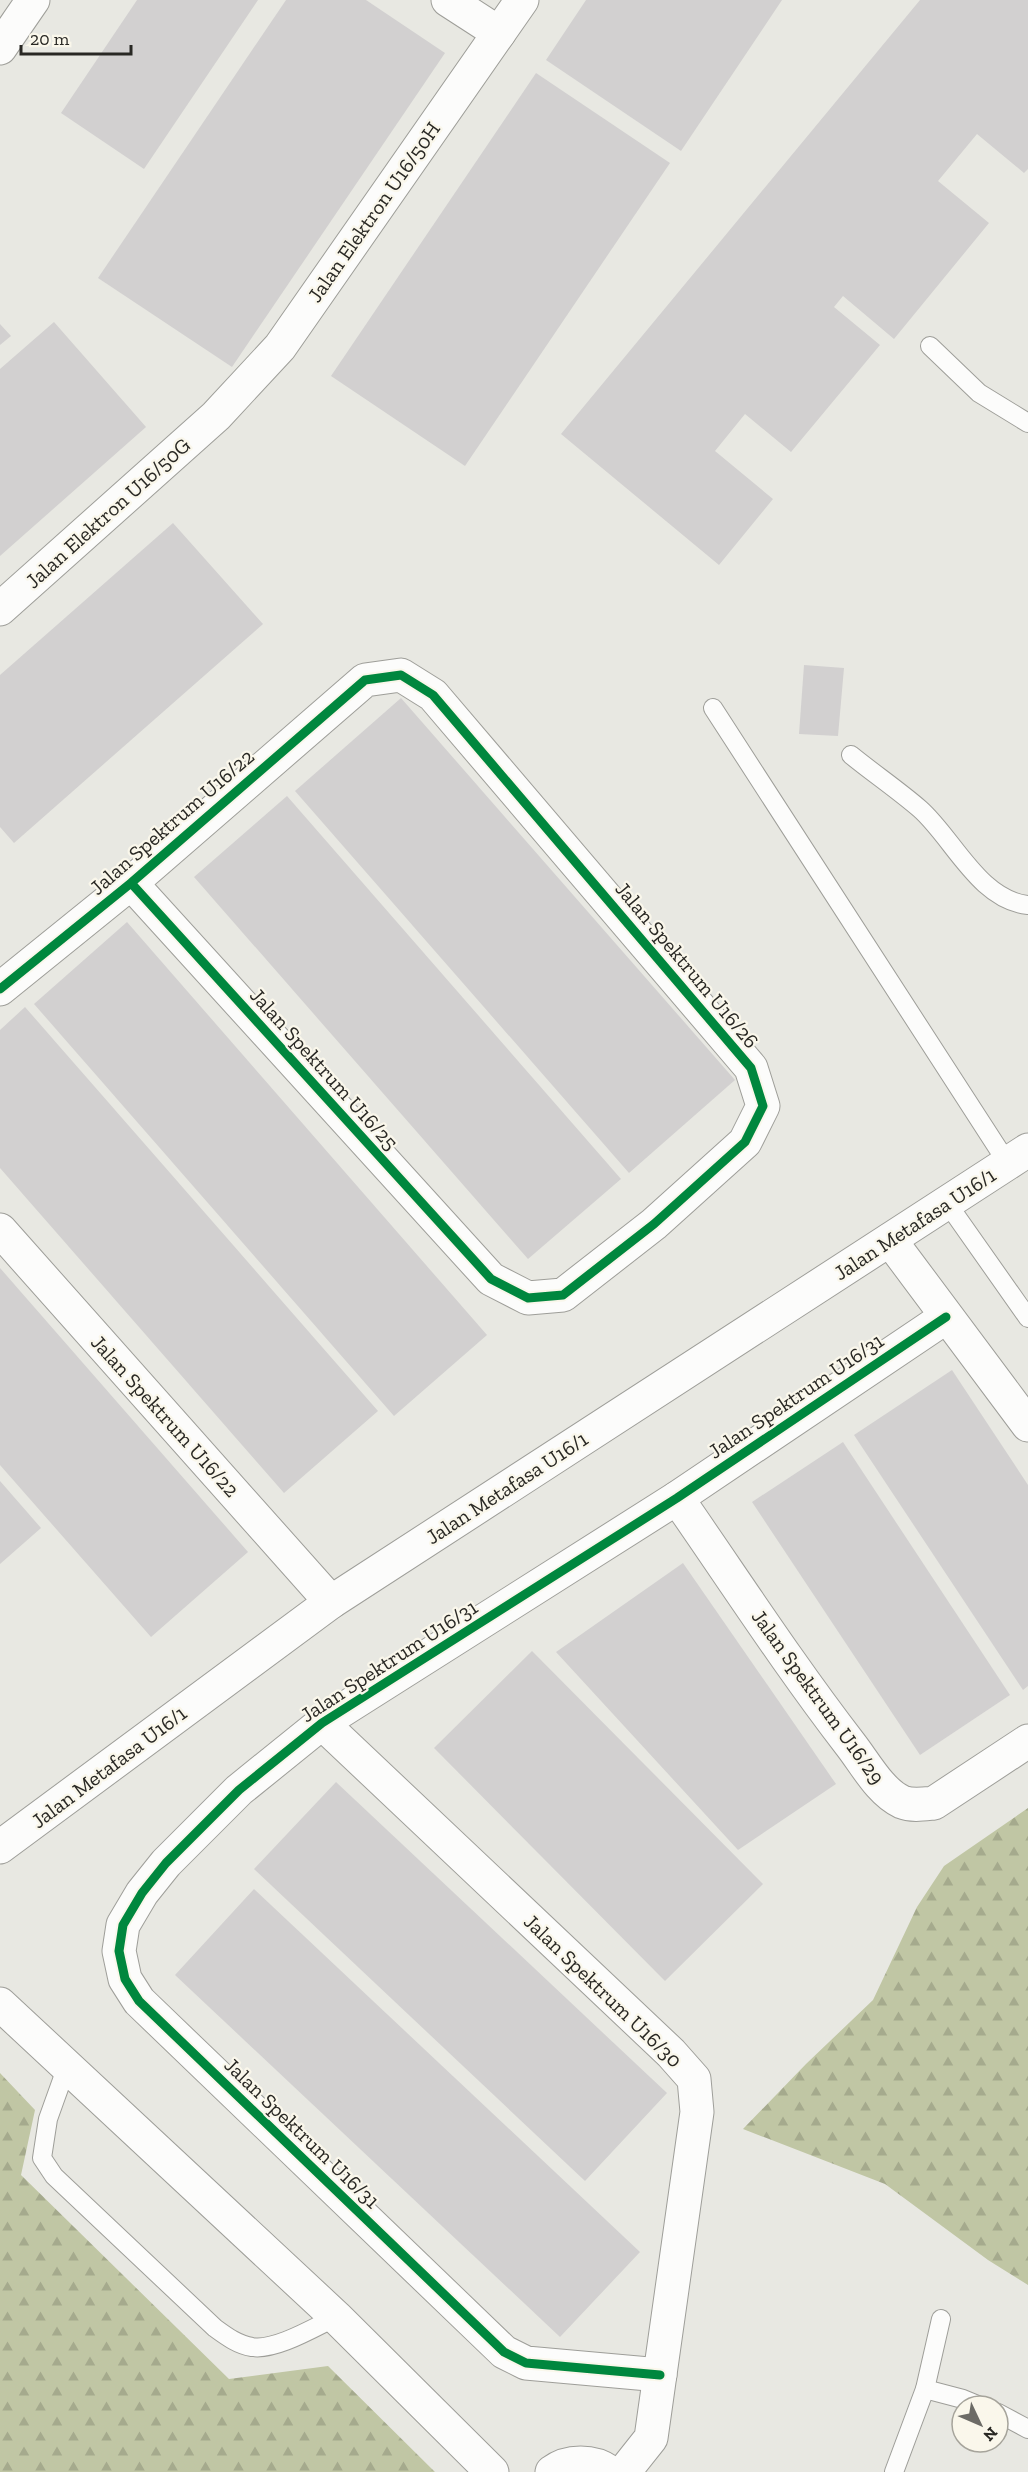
<svg xmlns="http://www.w3.org/2000/svg" width="1028" height="2472" viewBox="0 0 1028 2472" font-family="'Zilla Slab',serif">
  <style>
    .forest { fill: url(#forest-firs) }
    .building { fill: #d2d0d0 }
    .lines { fill: none; stroke-linecap: round; stroke-linejoin: round }
    .lane-casing { stroke: #9e9e99; stroke-width: 20 }
    .street-casing { stroke: #9e9e99; stroke-width: 35 }
    .secondary-casing { stroke: #9e9e99; stroke-width: 35 }
    .lane { stroke: #fcfcfb; stroke-width: 18 }
    .street { stroke: #fcfcfb; stroke-width: 33 }
    .secondary { stroke: #fcfcfb; stroke-width: 33 }
    .cycleway-casing { stroke: #faf7eb; stroke-width: 13 }
    .cycleway { stroke: #00873e; stroke-width: 9 }
    .labels { text-anchor: middle; stroke-width: 4.5; stroke-linejoin: round; paint-order: stroke }
    .street-label { font-size: 21px; fill: #292824; stroke: #faf7eb }
  </style>
  <defs>
    <pattern id="forest-firs" width="22" height="20" patternUnits="userSpaceOnUse" patternTransform="scale(1.5)"><rect width="22" height="20" fill="#c0c6a4"/><path d="M5 1l3.5 6h-7zM16 11l3.5 6h-7z" fill="#a5aa8d"/></pattern>
  </defs>
  <rect width="100%" height="100%" fill="#e8e8e2"/>
  <!-- forest -->
  <g class="forest">
    <path d="M 1028,1808 L 1028,2285 L 988,2260 L 885,2184 L 743,2129 L 806,2064 L 873,2000 L 917,1907 L 944,1866 Z"/>
    <path d="M 0,2073 L 35,2110 L 21,2175 L 229,2379 L 328,2366 L 435,2472 L 0,2472 Z"/>
  </g>
  <!-- building -->
  <g class="building">
    <path d="M 137,0 L 258,0 L 144,169 L 61,113 Z"/>
    <path d="M 286,0 L 366,0 L 445,53 L 232,367 L 98,278 Z"/>
    <path d="M 586,0 L 782,0 L 681,151 L 546,60 Z"/>
    <path d="M 920,0 L 1028,0 L 1028,169 L 1024,173 L 977,134 L 938,181 L 989,223 L 894,339 L 843,296 L 834,307 L 880,345 L 791,452 L 745,414 L 715,451 L 773,499 L 719,565 L 561,434 Z"/>
    <path d="M 536,73 L 670,163 L 465,466 L 331,376 Z"/>
    <path d="M 54,322 L 146,427 L 0,556 L 0,369 Z"/>
    <path d="M 0,324 L 11,336 L 0,345 Z"/>
    <path d="M 173,523 L 263,624 L 14,843 L 0,827 L 0,675 Z"/>
    <path d="M 804,665 L 844,668 L 838,736 L 799,734 Z"/>
    <path d="M 401,698 L 735,1080 L 629,1173 L 295,791 Z"/>
    <path d="M 287,796 L 621,1179 L 528,1259 L 194,877 Z"/>
    <path d="M 127,922 L 487,1335 L 394,1416 L 34,1004 Z"/>
    <path d="M 25,1007 L 378,1411 L 284,1493 L 0,1168 L 0,1030 Z"/>
    <path d="M 0,1268 L 248,1552 L 151,1637 L 0,1465 Z"/>
    <path d="M 952,1370 L 1028,1485 L 1028,1686 L 1023,1690 L 854,1435 Z"/>
    <path d="M 843,1442 L 1010,1695 L 920,1755 L 752,1502 Z"/>
    <path d="M 0,1481 L 41,1528 L 0,1564 Z"/>
    <path d="M 683,1563 L 836,1784 L 738,1850 L 556,1652 Z"/>
    <path d="M 532,1651 L 763,1884 L 665,1981 L 434,1748 Z"/>
    <path d="M 336,1782 L 667,2093 L 585,2181 L 254,1869 Z"/>
    <path d="M 254,1889 L 640,2252 L 560,2337 L 175,1975 Z"/>
  </g>
  <g class="lines">
    <defs>
      <g id="lane">
        <path d="M 930,346 L 979,393 L 1028,423"/>
        <path d="M 713,708 L 1008,1164"/>
        <path d="M 851,755 C 873,773 898,790 920,809 C 953,838 979,900 1028,905"/>
        <path d="M 947,1203 L 1028,1318"/>
        <path d="M 67,2066 L 48,2119 L 42,2158 L 54,2176 L 215,2328 C 226,2336 238,2345 252,2347 C 275,2351 315,2327 336,2317"/>
        <path d="M 925,2389 L 963,2399 L 980,2406"/>
        <path d="M 998,2413 L 1028,2429"/>
        <path d="M 894,2472 L 925,2389 L 941,2319"/>
      </g>
      <g id="street">
        <path d="M 448,0 L 499,33"/>
        <path d="M 0,48 L 33,0"/>
        <path d="M 0,609 L 216,416 L 280,347 L 522,0"/>
        <path d="M 0,989 L 131,883 L 365,680 L 401,675 L 433,695 L 751,1068 L 763,1106 L 745,1142 L 654,1224 L 563,1295 L 528,1298 L 491,1279 L 131,883"/>
        <path d="M 0,1230 L 331,1602"/>
        <path d="M 890,1240 L 1028,1425"/>
        <path d="M 677,1498 C 734,1580 789,1665 850,1744 C 865,1763 880,1792 902,1802 C 912,1806 924,1804 934,1803 L 1028,1741"/>
        <path d="M 322,1723 L 671,2053 L 694,2079 L 697,2112 L 651,2438 L 624,2472"/>
        <path d="M 0,2004 L 336,2317 L 492,2472"/>
        <path d="M 660,2375 L 526,2363 L 504,2352 L 139,2001 L 125,1979 L 119,1951 L 123,1925 L 142,1893 L 166,1863 L 239,1790 L 322,1723 L 677,1498 L 946,1317"/>
        <path d="M 552,2472 C 568,2460 593,2460 610,2472"/>
      </g>
      <path id="secondary" d="M 0,1847 L 331,1602 L 1028,1150"/>
    </defs>
    <!-- lane casing -->
    <use href="#lane" class="lane-casing"/>
    <!-- street casing -->
    <use href="#street" class="street-casing"/>
    <!-- secondary casing -->
    <use href="#secondary" class="secondary-casing"/>
    <!-- lane -->
    <use href="#lane" class="lane"/>
    <!-- street -->
    <use href="#street" class="street"/>
    <!-- secondary -->
    <use href="#secondary" class="secondary"/>
    <defs>
      <g id="cycleway">
        <path d="M 0,989 L 131,883 L 365,680 L 401,675 L 433,695 L 751,1068 L 763,1106 L 745,1142 L 654,1224 L 563,1295 L 528,1298 L 491,1279 L 131,883"/>
        <path d="M 660,2375 L 526,2363 L 504,2352 L 139,2001 L 125,1979 L 119,1951 L 123,1925 L 142,1893 L 166,1863 L 239,1790 L 322,1723 L 677,1498 L 946,1317"/>
      </g>
    </defs>
    <!-- cycleway casing -->
    <use href="#cycleway" class="cycleway-casing"/>
    <!-- cycleway -->
    <use href="#cycleway" class="cycleway"/>
  </g>
  <g class="labels">
    <!-- street labels -->
    <g class="street-label">
      <text transform="translate(374 212) rotate(-55)" y="7">Jalan Elektron U16/50H</text>
      <text transform="translate(108 513) rotate(-42)" y="7">Jalan Elektron U16/50G</text>
      <text transform="translate(172 822) rotate(-41)" y="7">Jalan Spektrum U16/22</text>
      <text transform="translate(687 965) rotate(50)" y="7">Jalan Spektrum U16/26</text>
      <text transform="translate(324 1069) rotate(48)" y="7">Jalan Spektrum U16/25</text>
      <text transform="translate(915 1224) rotate(-33)" y="7">Jalan Metafasa U16/1</text>
      <text transform="translate(796 1396) rotate(-34)" y="7">Jalan Spektrum U16/31</text>
      <text transform="translate(165 1416) rotate(48)" y="7">Jalan Spektrum U16/22</text>
      <text transform="translate(507 1488) rotate(-33)" y="7">Jalan Metafasa U16/1</text>
      <text transform="translate(389 1661) rotate(-33)" y="7">Jalan Spektrum U16/31</text>
      <text transform="translate(818 1697) rotate(54)" y="7">Jalan Spektrum U16/29</text>
      <text transform="translate(109 1767) rotate(-37)" y="7">Jalan Metafasa U16/1</text>
      <text transform="translate(603 1991) rotate(44)" y="7">Jalan Spektrum U16/30</text>
      <text transform="translate(302 2133) rotate(44)" y="7">Jalan Spektrum U16/31</text>
    </g>
  </g>
  <!-- north arrow -->
  <g transform="translate(980 2424) rotate(134)"><circle r="28" fill="#faf7eb" stroke="#a6a49b" stroke-width="1.5"/>
  <path d="M0-4.5L10 22L0 15L-10 22Z" fill="#6c6b66"/>
  <text y="-9" font-size="16" font-weight="bold" text-anchor="middle" fill="#292824">N</text>
  </g>
  <!-- scale -->
  <path d="M21 45v9h110v-9" fill="none" stroke="#292824" stroke-width="3"/>
  <text x="30" y="45" font-size="18" fill="#292824" stroke="#faf7eb" stroke-width="4.5" paint-order="stroke">20 m</text>
</svg>
